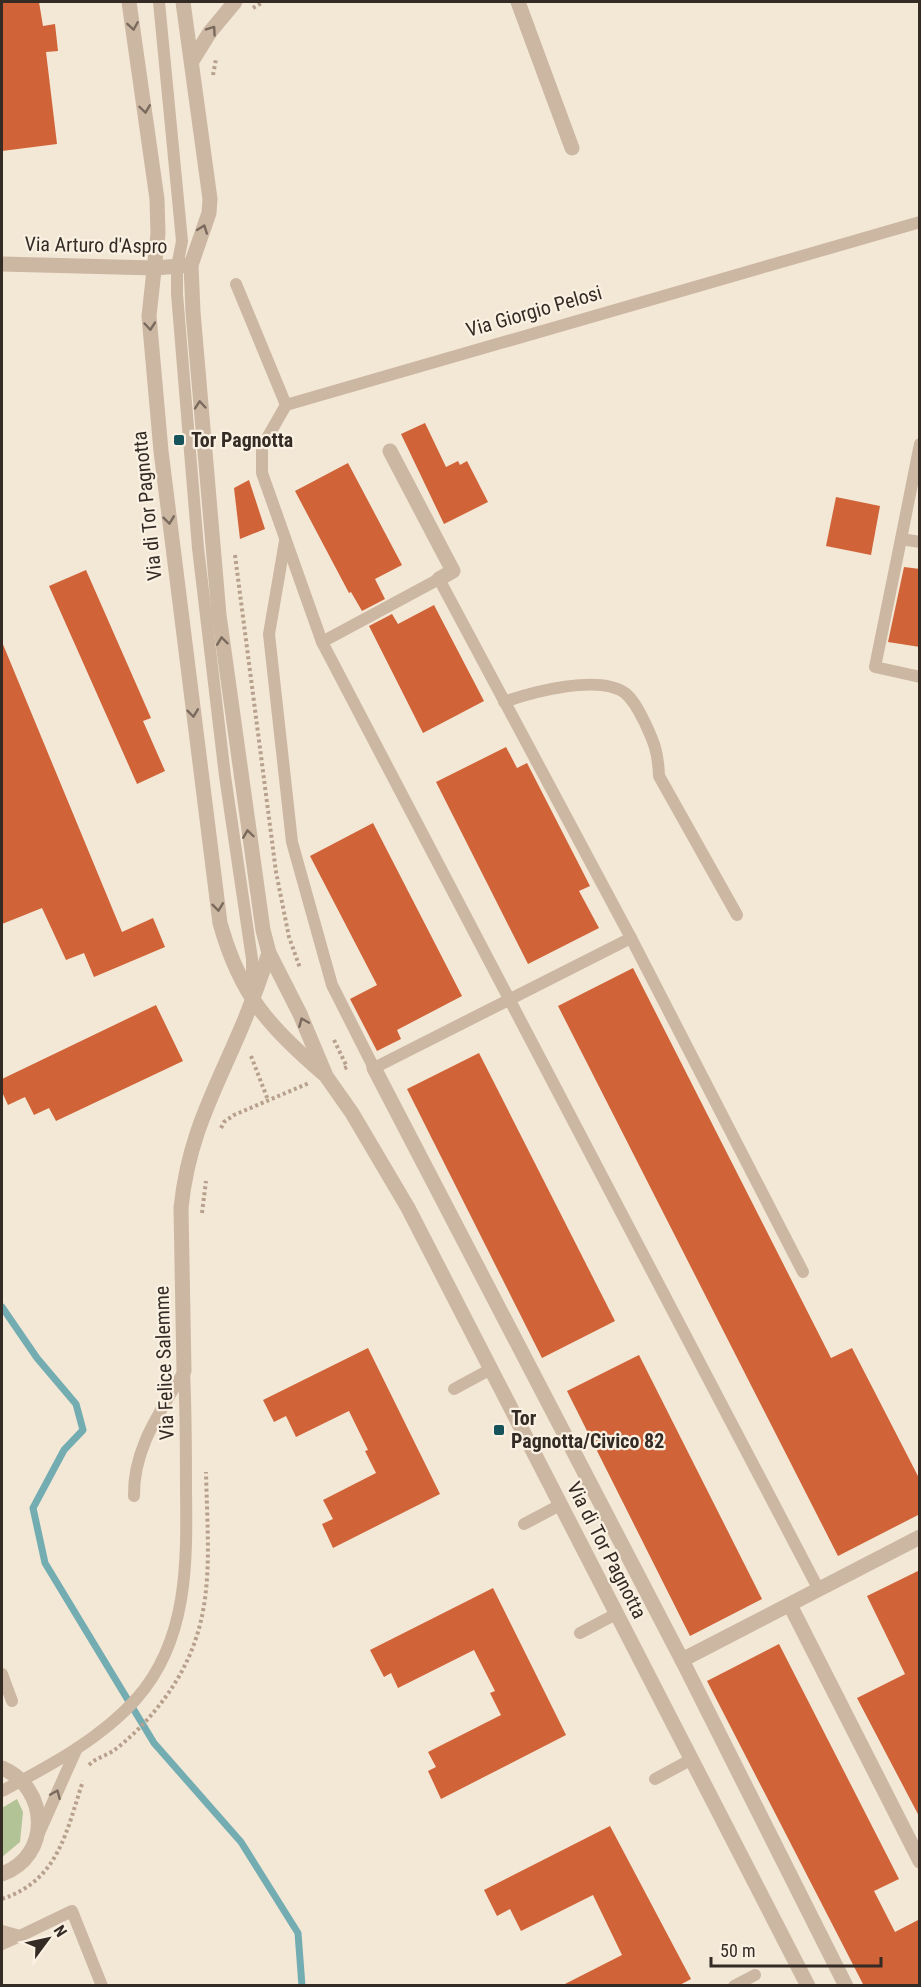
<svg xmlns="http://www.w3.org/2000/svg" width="921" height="1987" viewBox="0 0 921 1987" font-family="'Roboto Condensed',sans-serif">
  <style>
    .green { fill: #b2c396 }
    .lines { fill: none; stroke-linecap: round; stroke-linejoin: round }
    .stream { stroke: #73adb2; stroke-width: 7 }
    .building { fill: #d06337 }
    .path { stroke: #b8a18c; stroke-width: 4; stroke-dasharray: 3 3; stroke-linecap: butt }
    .service { stroke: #ccb7a2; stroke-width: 12 }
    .minor { stroke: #ccb7a2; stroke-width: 15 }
    .tertiary { stroke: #ccb7a2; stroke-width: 15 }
    .oneway { stroke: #796a5d }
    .poi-dot { fill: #17535a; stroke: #faf1e3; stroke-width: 2 }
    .labels { text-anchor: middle; stroke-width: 4.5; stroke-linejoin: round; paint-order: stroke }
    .street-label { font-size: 20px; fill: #352b25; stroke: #faf1e3 }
    .poi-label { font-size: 20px; font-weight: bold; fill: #352b25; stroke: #faf1e3; text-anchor: start }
  </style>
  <rect width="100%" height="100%" fill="#f3e7d6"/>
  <!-- green -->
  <path class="green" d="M 17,1799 L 23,1812 L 20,1842 L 2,1857 L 2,1808 Z"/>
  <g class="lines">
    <!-- stream -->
    <path class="stream" d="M 2,1307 L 37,1358 L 76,1404 L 83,1430 L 64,1450 L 33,1508 L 45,1563 L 154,1743 L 241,1842 L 298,1933 L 302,1986"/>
  </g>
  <!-- building -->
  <g class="building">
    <path d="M 2,2 L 39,2 L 43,26 L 55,24 L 58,51 L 46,52 L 57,144 L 2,151 Z"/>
    <path d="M 425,423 L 446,467 L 458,461 L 460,465 L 467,461 L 488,502 L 444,524 L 401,434 Z"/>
    <path d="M 348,463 L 402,565 L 375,579 L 385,599 L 362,611 L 351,592 L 349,593 L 295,491 Z"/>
    <path d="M 249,480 L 265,529 L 240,539 L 234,488 Z"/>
    <path d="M 836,497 L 880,506 L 871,555 L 826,546 Z"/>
    <path d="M 904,567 L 920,569 L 920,647 L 888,642 Z"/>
    <path d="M 86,570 L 151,718 L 143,721 L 165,771 L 137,784 L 49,586 Z"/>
    <path d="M 434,605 L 484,701 L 423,733 L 369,626 L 392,614 L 398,624 Z"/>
    <path d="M 2,642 L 122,932 L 153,918 L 165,947 L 94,977 L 84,953 L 66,960 L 42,908 L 2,924 Z"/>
    <path d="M 506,747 L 517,768 L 527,763 L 590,886 L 579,891 L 599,928 L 528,964 L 436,782 Z"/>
    <path d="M 373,823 L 462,996 L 397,1030 L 401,1039 L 377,1051 L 350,999 L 377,985 L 310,856 Z"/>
    <path d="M 633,968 L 831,1358 L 852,1348 L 920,1480 L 920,1514 L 838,1556 L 558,1006 Z"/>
    <path d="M 156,1005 L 183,1061 L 56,1121 L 49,1108 L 34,1115 L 25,1097 L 8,1105 L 2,1092 L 2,1079 Z"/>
    <path d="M 479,1053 L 615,1321 L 542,1358 L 407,1089 Z"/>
    <path d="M 368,1348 L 440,1494 L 333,1548 L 322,1524 L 333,1519 L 323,1500 L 376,1473 L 365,1451 L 368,1450 L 349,1411 L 296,1437 L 286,1416 L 274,1422 L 263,1400 Z"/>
    <path d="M 639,1355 L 762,1599 L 690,1636 L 567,1391 Z"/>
    <path d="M 920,1570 L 920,1818 L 857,1698 L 905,1674 L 867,1596 Z"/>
    <path d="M 493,1588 L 566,1735 L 441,1799 L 428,1771 L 436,1767 L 428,1752 L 501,1715 L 490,1693 L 495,1691 L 474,1650 L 398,1688 L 391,1673 L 384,1677 L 370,1650 Z"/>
    <path d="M 779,1644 L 899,1879 L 874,1891 L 895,1932 L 920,1919 L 920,1986 L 864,1986 L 707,1681 Z"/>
    <path d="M 610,1826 L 691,1979 L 678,1986 L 561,1986 L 622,1955 L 593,1895 L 521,1931 L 510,1909 L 497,1916 L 484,1890 Z"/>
  </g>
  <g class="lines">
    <!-- path -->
    <g class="path">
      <path d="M 253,8 L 263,2"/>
      <path d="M 213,75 L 216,59"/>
      <path d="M 235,555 L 276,872 L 289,937 L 300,968"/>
      <path d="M 334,1040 L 347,1067 L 343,1069"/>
      <path d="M 251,1056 L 268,1100"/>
      <path d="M 221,1128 L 224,1122 L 234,1115 L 309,1083"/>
      <path d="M 202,1213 L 206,1181"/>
      <path d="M 89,1765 C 96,1758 105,1756 113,1751 C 127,1741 142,1726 153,1713 C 219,1635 208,1566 206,1472"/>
      <path d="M 2,1899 C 59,1880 66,1832 83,1781"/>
    </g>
    <!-- service -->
    <g class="service">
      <path d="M 159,2 L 182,241 L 177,267 L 177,294 L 198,548 L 225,776 L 252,959 L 252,995"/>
      <path d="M 236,284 L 286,405 L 920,222"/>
      <path d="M 286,405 L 262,447 L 262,473 L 322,642 L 819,1590"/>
      <path d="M 920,444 L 901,539 L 920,542"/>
      <path d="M 901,539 L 875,667 L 920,677"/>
      <path d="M 285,541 L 269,634 L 292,842 L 332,985 L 374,1068 L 631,938 L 803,1272"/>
      <path d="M 322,642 L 439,579 L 631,938"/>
      <path d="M 504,702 C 532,692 599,674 625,693 C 634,700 640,713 645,723 C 655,744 658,753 659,776 L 737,915"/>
      <path d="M 454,1389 L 491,1369"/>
      <path d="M 134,1496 C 133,1448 161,1411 184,1371"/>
      <path d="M 524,1524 L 560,1505"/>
      <path d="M 580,1633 L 616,1614"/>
      <path d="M 2,1674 L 12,1701"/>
      <path d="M 655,1779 L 692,1759"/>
      <path d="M 2,1791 C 49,1766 101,1739 137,1698 C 188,1640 187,1563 186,1490 C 186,1450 186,1411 184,1371"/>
      <path d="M 39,1833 L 77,1748"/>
      <path d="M 2,1931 L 20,1936 L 72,1911 L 102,1986"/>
      <path d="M 2,1944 L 20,1936"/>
      <path d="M 734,1986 L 755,1975"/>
    </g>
    <!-- minor -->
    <g class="minor">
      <path d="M 518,2 L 572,148"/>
      <path d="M 192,61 L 210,32 L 235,2"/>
      <path d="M 2,264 L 155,268 L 191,265"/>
      <path d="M 390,451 L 453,571 L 439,579"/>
      <path d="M 374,1068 L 682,1660 L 920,1537"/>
      <path d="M 184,1371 L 181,1208 C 188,1138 213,1094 240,1031 C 251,1006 260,979 269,953"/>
      <path d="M 790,1605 L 920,1861"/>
      <path d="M 682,1660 L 846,1986"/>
      <path d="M 2,1768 C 49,1788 52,1856 2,1874"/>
    </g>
    <!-- tertiary -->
    <g class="tertiary">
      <path d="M 129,2 L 157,199 L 158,234 L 149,316 L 161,451 L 220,923 C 240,995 269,1027 324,1074"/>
      <path d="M 183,2 L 210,199 L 209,213 L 191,265 L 193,312 L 219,615 L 263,930 L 269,953 L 300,1014 L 326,1076 L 352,1113 L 408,1208 L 808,1986"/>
    </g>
  </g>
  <!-- one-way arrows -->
  <defs><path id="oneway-chevron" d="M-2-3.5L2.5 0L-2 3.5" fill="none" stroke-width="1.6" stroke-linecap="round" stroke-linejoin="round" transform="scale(1.5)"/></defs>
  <g class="oneway">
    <use href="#oneway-chevron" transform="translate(133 26) rotate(81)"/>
    <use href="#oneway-chevron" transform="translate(212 30) rotate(-55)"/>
    <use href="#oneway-chevron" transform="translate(145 109) rotate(82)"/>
    <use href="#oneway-chevron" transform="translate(203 229) rotate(-70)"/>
    <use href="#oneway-chevron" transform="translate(150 326) rotate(85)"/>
    <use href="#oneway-chevron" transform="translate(200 405) rotate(-95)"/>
    <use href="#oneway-chevron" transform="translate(169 520) rotate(83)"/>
    <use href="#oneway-chevron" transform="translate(222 641) rotate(-97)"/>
    <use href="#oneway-chevron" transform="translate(193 713) rotate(83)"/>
    <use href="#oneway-chevron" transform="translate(248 834) rotate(-98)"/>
    <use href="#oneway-chevron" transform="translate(218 907) rotate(83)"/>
    <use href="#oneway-chevron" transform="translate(303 1022) rotate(-113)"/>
    <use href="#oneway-chevron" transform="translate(56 1794) rotate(-67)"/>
  </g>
  <!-- markers -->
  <g class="poi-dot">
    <rect x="173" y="434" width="12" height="12" rx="3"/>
    <rect x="493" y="1424" width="12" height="12" rx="3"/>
  </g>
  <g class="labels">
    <!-- street labels -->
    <g class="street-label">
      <text transform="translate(96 245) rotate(1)" y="7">Via Arturo d'Aspro</text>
      <text transform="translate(534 311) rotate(-16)" y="7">Via Giorgio Pelosi</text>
      <text transform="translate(147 506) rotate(-96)" y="7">Via di Tor Pagnotta</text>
      <text transform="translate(164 1363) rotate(-92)" y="7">Via Felice Salemme</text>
      <text transform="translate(607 1550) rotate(63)" y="7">Via di Tor Pagnotta</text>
    </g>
    <!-- poi labels -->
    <g class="poi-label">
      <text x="191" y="447">Tor Pagnotta</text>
      <text x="511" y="1425">Tor<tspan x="511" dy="23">Pagnotta/Civico 82</tspan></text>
    </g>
  </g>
  <!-- border -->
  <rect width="921" height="1987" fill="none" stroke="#352b25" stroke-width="6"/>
  <!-- north arrow -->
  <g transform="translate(48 1939) rotate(57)" stroke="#faf1e3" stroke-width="4.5" paint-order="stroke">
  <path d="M0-4.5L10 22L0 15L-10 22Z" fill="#352b25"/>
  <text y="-9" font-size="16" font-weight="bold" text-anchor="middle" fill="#352b25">N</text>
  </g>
  <!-- scale -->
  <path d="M711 1957v9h170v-9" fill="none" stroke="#352b25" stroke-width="3"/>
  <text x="720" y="1957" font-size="18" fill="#352b25" stroke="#faf1e3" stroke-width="4.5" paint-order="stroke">50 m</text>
</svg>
